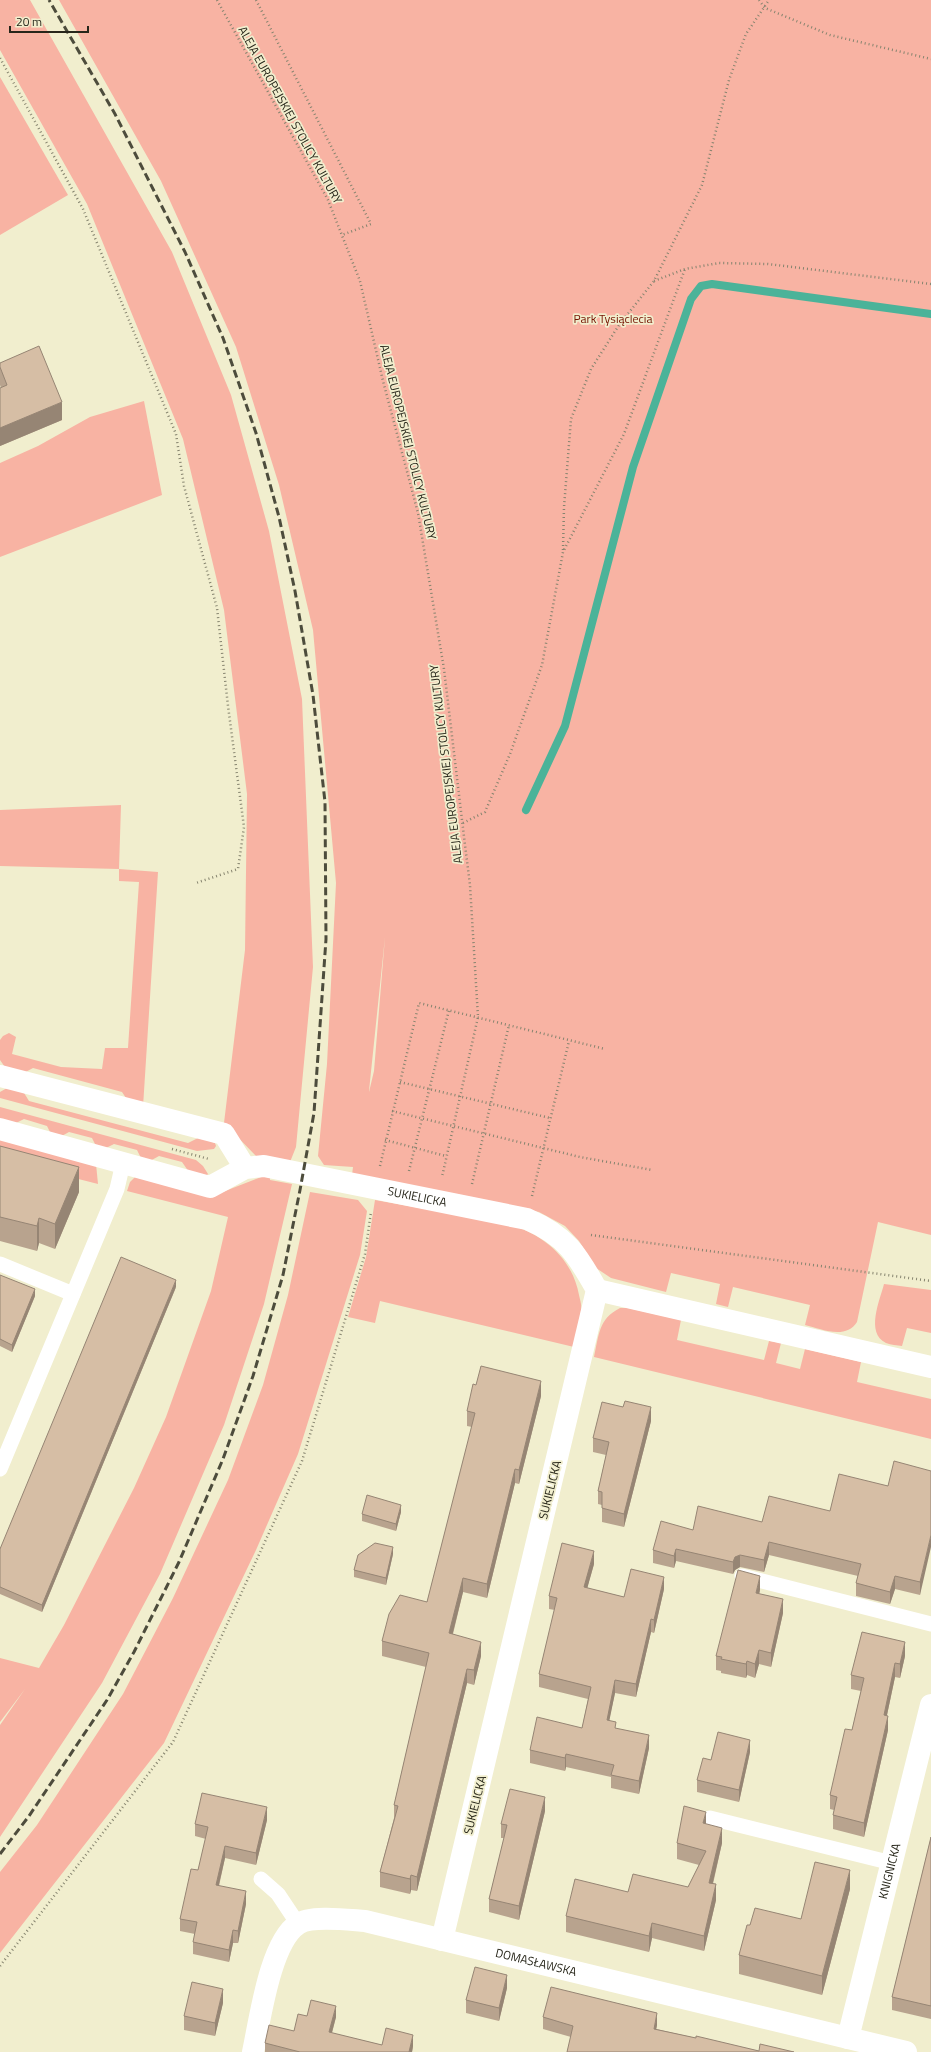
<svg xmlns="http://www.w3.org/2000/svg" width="931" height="2052" viewBox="0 0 931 2052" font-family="'Titillium Web',sans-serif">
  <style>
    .green { fill: #f8b3a3; fill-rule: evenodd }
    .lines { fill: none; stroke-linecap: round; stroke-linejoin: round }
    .stream { stroke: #4bb399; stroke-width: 8 }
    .path { stroke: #86846f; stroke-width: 2.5; stroke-dasharray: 1 3; stroke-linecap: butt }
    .service { stroke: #fff; stroke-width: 15 }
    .minor { stroke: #fff; stroke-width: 22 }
    .rail { stroke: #4d4c3c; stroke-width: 3; stroke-dasharray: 8 4; stroke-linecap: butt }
    .wall { fill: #b8a38e }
    .shaded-wall { fill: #968574 }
    .building { fill: #d6bea5; stroke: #968574 }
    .labels { text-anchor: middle; stroke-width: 3.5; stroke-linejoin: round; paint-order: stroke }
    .street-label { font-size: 12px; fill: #27261a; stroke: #f1eece }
    .park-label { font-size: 12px; fill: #751300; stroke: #f1eece }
  </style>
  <rect width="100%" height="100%" fill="#f1eece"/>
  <!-- green -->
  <g class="green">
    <path d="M 0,0 L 30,0 L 172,252 L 231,395 L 269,531 L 302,699 L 313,967 L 296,1147 L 290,1162 L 258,1158 L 224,1123 L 245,950 L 247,794 L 224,610 L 183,439 L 87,204 L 0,50 Z"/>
    <path d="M 59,0 L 931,0 L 931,1235 L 878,1222 L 857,1322 C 846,1340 821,1329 805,1325 L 810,1305 L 733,1287 L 728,1307 L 716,1304 L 720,1284 L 671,1273 L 666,1292 L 611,1278 L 596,1268 L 579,1241 L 565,1226 L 539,1212 L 352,1175 L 353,1167 L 324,1165 L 318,1156 L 327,1064 L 336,883 L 313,630 L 279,485 L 236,347 L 161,181 ZM 385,937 L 374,1071 L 369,1092 L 369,1091 Z"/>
    <path d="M 0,77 L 68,195 L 0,235 Z"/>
    <path d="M 144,401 L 162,495 L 0,557 L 0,463 L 38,446 L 90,417 Z"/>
    <path d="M 121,805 L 119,869 L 158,872 L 143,1107 L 130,1104 L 122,1092 L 33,1068 L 22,1074 L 7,1070 L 0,1060 L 0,1040 L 3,1036 L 9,1033 L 16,1037 L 12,1054 L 61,1067 L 102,1069 L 105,1048 L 128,1048 L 139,882 L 119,881 L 119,869 L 0,866 L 0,810 Z"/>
    <path d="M 7,1088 L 21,1088 L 29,1101 L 188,1143 L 200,1137 L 215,1143 L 216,1146 L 214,1149 L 197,1151 L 0,1098 L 0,1092 Z"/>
    <path d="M 0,1107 L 196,1160 L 203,1166 L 208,1174 L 205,1177 L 191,1175 L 182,1162 L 159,1156 L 150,1161 L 142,1160 L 137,1150 L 114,1144 L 104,1149 L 96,1146 L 92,1138 L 69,1132 L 60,1137 L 51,1134 L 47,1126 L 24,1119 L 10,1126 L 0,1121 Z"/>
    <path d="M 0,1139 L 96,1164 L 98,1184 L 0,1159 Z"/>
    <path d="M 264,1176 L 270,1176 L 270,1180 L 292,1184 L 264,1304 L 224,1425 L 160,1574 L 102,1683 L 0,1837 L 0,1725 L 25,1689 L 0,1722 L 0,1658 L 39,1668 L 64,1625 L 134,1488 L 166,1417 L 211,1291 L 228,1217 L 127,1191 L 130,1182 L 135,1177 L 220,1193 Z"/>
    <path d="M 310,1192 L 358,1200 L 367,1211 L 360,1255 L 298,1454 L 256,1550 L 164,1743 L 0,1953 L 0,1872 L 37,1825 L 123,1694 L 173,1598 L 228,1480 L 263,1385 L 288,1295 Z"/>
    <path d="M 375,1200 L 504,1223 C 540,1232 572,1256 579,1295 C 580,1300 582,1305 581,1310 C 580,1322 577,1335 574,1347 L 380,1301 L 375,1323 L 348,1317 L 366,1257 Z"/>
    <path d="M 884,1284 L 931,1290 L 931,1333 L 907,1328 L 902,1346 C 897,1345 891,1345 886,1343 C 865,1333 880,1300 884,1284 Z"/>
    <path d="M 620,1308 L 628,1308 L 681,1320 L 677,1340 L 764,1360 L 769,1341 L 781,1343 L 776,1363 L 800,1369 L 805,1349 L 861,1362 L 857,1382 L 931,1399 L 931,1439 L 594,1357 C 599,1336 598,1319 620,1308 Z"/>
  </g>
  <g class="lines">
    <!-- stream -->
    <path class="stream" d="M 526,810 L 565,726 L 633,467 L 691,299 L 701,286 L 712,284 L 931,314"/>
    <!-- path -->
    <g class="path">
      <path d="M 217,0 L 328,200 L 360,281 L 383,381 L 418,513 L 444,669 L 465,845 L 470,885 L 478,1017 L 442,1177"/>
      <path d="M 256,0 L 371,224 L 342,235"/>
      <path d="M 759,0 L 765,8 L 830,35 L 931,59"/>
      <path d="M 0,58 L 83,209 L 176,434 L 184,486 L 217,608 L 228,706 L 244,827 L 238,869 L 196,883"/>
      <path d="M 654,281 L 685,269 L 719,263 L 768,264 L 931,284"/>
      <path d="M 563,550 L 564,507 L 571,419 L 591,369 L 619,325 L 654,281 L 702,185 L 729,80 L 746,34 L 769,0"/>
      <path d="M 463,823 L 485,812 L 510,754 L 542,665 L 563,552 L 624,434 L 685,269"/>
      <path d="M 400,1082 L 550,1118"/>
      <path d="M 392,1111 L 580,1157 L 652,1170"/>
      <path d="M 385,1140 L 446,1156"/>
      <path d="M 172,1149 L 209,1159"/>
      <path d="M 380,1166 L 419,1003 L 605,1049"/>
      <path d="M 409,1171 L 449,1010"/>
      <path d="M 472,1184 L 509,1025"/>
      <path d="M 532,1196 L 569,1041"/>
      <path d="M 591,1235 L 931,1281"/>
      <path d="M 0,1966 L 173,1742 L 302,1461 L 365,1254 L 371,1212"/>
    </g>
    <!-- service -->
    <g class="service">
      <path d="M 0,1264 L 73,1294"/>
      <path d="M 0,1469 L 117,1189 L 123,1163"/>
      <path d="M 742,1576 L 931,1624"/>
      <path d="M 710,1818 L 892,1863"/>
      <path d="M 261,1879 L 278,1894 L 298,1924"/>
    </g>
    <!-- minor -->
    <g class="minor">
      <path d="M 0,1076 L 224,1134 L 245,1168"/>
      <path id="s1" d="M 0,1129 L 210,1187 L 245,1168 L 264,1166 L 527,1219 C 566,1236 577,1254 597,1290 L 442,1940"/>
      <path d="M 597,1290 L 931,1367"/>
      <path id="s2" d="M 848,2038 L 931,1705"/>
      <path id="s3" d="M 253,2052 C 260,2020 270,1942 298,1924 C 311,1915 349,1920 365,1921 L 906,2052"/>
    </g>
    <!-- rail -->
    <path class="rail" d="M 0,1854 L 29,1816 L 107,1700 L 134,1652 L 179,1562 L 223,1459 L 253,1376 L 283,1275 L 300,1190 L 314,1113 L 326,939 L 325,802 L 313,695 L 295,591 L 279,517 L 256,433 L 223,338 L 185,252 L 115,114 L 49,0"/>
  </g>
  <!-- wall -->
  <g class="wall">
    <path d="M 0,363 L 62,420 L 0,446 L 0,388 L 1,388 L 0,385 Z"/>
    <path d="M 0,1146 L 79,1192 L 55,1249 L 39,1243 L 37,1251 L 0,1241 Z"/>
    <path d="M 0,1275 L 35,1296 L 12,1352 L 0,1346 Z"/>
    <path d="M 176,1287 L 42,1612 L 0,1594 L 0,1549 Z"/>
    <path d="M 541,1396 L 519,1484 L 515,1483 L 487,1598 L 463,1592 L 453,1634 L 481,1656 L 474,1685 L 467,1683 L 417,1891 L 411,1890 L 410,1894 L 380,1887 L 380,1872 L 394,1818 L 394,1805 L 426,1667 L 382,1656 L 382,1641 L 427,1602 L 472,1427 L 467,1426 L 467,1411 Z"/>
    <path d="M 651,1421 L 624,1527 L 602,1522 L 602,1505 L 598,1504 L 598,1491 L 606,1455 L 593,1452 L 593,1438 Z"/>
    <path d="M 931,1471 L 920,1595 L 895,1589 L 890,1604 L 856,1596 L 856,1583 L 858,1576 L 769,1555 L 764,1572 L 740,1567 L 735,1570 L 733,1574 L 676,1561 L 674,1568 L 653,1563 L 653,1550 L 693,1530 L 762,1522 L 830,1511 L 888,1486 Z"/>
    <path d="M 401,1512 L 396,1531 L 362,1521 L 362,1514 Z"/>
    <path d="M 393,1554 L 386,1585 L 354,1577 L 354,1570 Z"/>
    <path d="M 594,1564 L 587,1588 L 624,1597 L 664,1589 L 654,1633 L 651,1632 L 636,1697 L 615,1693 L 609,1720 L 616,1729 L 649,1748 L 639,1794 L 611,1788 L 611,1777 L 566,1767 L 565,1771 L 530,1763 L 530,1750 L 582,1728 L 588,1699 L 539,1687 L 539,1674 L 555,1610 L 549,1609 L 549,1596 Z"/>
    <path d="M 760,1590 L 759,1594 L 783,1613 L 771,1667 L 759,1664 L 755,1678 L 747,1675 L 746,1678 L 721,1673 L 721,1671 L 716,1670 L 716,1656 Z"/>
    <path d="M 905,1656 L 900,1678 L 895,1677 L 887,1715 L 888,1730 L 864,1837 L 833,1829 L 833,1815 L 834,1810 L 830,1809 L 830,1795 L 852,1730 L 861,1691 L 851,1689 L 851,1675 Z"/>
    <path d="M 750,1752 L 739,1802 L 697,1792 L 697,1780 L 711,1760 Z"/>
    <path d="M 545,1811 L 519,1920 L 489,1912 L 489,1899 L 504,1838 L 501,1838 L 501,1824 Z"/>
    <path d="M 267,1820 L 256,1865 L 225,1858 L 219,1886 L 246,1904 L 238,1943 L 233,1943 L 229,1962 L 193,1954 L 193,1942 L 195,1934 L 180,1931 L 180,1919 L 198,1870 L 206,1839 L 195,1836 L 195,1824 Z"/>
    <path d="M 706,1824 L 722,1843 L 713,1884 L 716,1900 L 704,1951 L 652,1938 L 649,1952 L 566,1932 L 566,1916 L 628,1892 L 688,1887 L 699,1865 L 677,1859 L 677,1843 Z"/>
    <path d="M 931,1837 L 931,2019 L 892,2010 L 892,1997 Z"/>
    <path d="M 850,1889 L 822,1995 L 739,1974 L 739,1955 L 750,1925 L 801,1919 Z"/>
    <path d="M 507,1988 L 499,2021 L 466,2013 L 466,2000 Z"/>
    <path d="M 223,2003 L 215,2036 L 184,2030 L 184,2016 Z"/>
    <path d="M 307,2016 L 336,2017 L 332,2033 L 382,2045 L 413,2046 L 412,2052 L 265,2052 L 265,2043 L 294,2031 Z"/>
    <path d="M 543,2017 L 657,2025 L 656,2029 L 696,2038 L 759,2051 L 794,2052 L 567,2052 L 571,2037 L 543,2029 Z"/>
  </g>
  <!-- shaded-wall -->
  <g class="shaded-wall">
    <path d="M 62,402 L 62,420 L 0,446 L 0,428 Z"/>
    <path d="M 79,1167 L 79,1192 L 55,1249 L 55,1224 Z"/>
    <path d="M 39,1218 L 39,1243 L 37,1251 L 37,1226 Z"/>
    <path d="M 176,1280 L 176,1287 L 42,1612 L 42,1605 Z"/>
    <path d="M 35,1289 L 35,1296 L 12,1352 L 12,1345 Z"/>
    <path d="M 541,1381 L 541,1396 L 519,1484 L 519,1470 Z"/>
    <path d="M 651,1407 L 651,1421 L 624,1527 L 624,1514 Z"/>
    <path d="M 515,1469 L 515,1483 L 487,1598 L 487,1584 Z"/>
    <path d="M 401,1505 L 401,1512 L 396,1531 L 396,1524 Z"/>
    <path d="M 931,1535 L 931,1547 L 920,1595 L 920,1582 Z"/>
    <path d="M 769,1542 L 769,1555 L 764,1572 L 764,1560 Z"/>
    <path d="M 393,1547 L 393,1554 L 386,1585 L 386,1578 Z"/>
    <path d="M 676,1549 L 676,1561 L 674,1568 L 674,1556 Z"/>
    <path d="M 594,1551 L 594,1564 L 584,1600 L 584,1587 Z"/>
    <path d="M 740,1555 L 740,1567 L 735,1570 L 733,1574 L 733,1562 L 735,1557 Z"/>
    <path d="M 760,1576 L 760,1590 L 756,1607 L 756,1593 Z"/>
    <path d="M 895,1576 L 895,1589 L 890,1604 L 890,1592 Z"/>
    <path d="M 664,1577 L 664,1589 L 654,1633 L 654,1620 Z"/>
    <path d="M 463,1578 L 463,1592 L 449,1648 L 449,1633 Z"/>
    <path d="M 783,1599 L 783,1613 L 771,1667 L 771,1653 Z"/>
    <path d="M 651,1619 L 651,1632 L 636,1697 L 636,1684 Z"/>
    <path d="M 481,1642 L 481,1656 L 474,1685 L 474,1670 Z"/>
    <path d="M 905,1642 L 905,1656 L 900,1678 L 900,1664 Z"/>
    <path d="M 759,1650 L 759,1664 L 755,1678 L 755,1664 Z"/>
    <path d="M 747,1661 L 747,1675 L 746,1678 L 746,1664 Z"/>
    <path d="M 895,1663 L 895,1677 L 884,1729 L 884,1715 Z"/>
    <path d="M 467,1669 L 467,1683 L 417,1891 L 417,1877 Z"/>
    <path d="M 615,1680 L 615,1693 L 607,1732 L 607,1720 Z"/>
    <path d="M 888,1716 L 888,1730 L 864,1837 L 864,1823 Z"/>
    <path d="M 649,1735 L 649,1748 L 639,1794 L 639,1781 Z"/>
    <path d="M 750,1740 L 750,1752 L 739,1802 L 739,1790 Z"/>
    <path d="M 566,1754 L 566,1767 L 565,1771 L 565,1758 Z"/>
    <path d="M 545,1797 L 545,1811 L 519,1920 L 519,1906 Z"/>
    <path d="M 267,1807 L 267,1820 L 256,1865 L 256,1853 Z"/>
    <path d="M 706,1812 L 706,1828 L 703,1823 Z"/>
    <path d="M 722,1828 L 722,1843 L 709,1899 L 709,1883 Z"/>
    <path d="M 225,1846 L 225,1858 L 216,1897 L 216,1885 Z"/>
    <path d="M 850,1870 L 850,1889 L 822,1995 L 822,1976 Z"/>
    <path d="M 411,1875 L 411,1890 L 410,1894 L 410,1879 Z"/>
    <path d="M 716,1884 L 716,1900 L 704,1951 L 704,1936 Z"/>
    <path d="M 246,1891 L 246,1904 L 238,1943 L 238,1931 Z"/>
    <path d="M 652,1923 L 652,1938 L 649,1952 L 649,1936 Z"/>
    <path d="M 233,1930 L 233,1943 L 229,1962 L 229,1950 Z"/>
    <path d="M 507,1975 L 507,1988 L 499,2021 L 499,2008 Z"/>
    <path d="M 223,1989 L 223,2003 L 215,2036 L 215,2023 Z"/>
    <path d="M 336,2006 L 336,2017 L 329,2043 L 329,2032 Z"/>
    <path d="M 657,2013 L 657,2025 L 654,2041 L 654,2029 Z"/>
    <path d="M 413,2035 L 413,2046 L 412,2052 L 409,2052 Z"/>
  </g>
  <!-- building -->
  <g class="building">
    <path d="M 39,346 L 62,402 L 0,428 L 0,388 L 7,385 L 0,367 L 0,363 Z"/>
    <path d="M 0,1146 L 79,1167 L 55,1224 L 39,1218 L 37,1226 L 0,1217 Z"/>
    <path d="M 121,1257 L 176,1280 L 42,1605 L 0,1587 L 0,1549 Z"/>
    <path d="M 0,1275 L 35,1289 L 12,1345 L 0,1339 Z"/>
    <path d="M 481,1366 L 541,1381 L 519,1470 L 515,1469 L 487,1584 L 463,1578 L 449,1633 L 481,1642 L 474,1670 L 467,1669 L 417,1877 L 411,1875 L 410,1879 L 380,1872 L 398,1806 L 394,1805 L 429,1653 L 382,1641 L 389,1614 L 400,1595 L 427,1602 L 475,1413 L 467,1411 L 473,1384 L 476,1385 Z"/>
    <path d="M 625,1401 L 651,1407 L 624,1514 L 602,1508 L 602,1492 L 598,1491 L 609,1442 L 593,1438 L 602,1402 L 623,1407 Z"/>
    <path d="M 894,1461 L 931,1471 L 931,1535 L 920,1582 L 895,1576 L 890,1592 L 856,1583 L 861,1564 L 769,1542 L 764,1560 L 740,1555 L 735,1557 L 733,1562 L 676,1549 L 674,1556 L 653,1550 L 661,1521 L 693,1530 L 698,1506 L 762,1522 L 769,1496 L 830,1511 L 839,1474 L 888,1486 Z"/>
    <path d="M 367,1495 L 401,1505 L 396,1524 L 362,1514 Z"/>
    <path d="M 375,1543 L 393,1547 L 386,1578 L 354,1570 L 358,1555 Z"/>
    <path d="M 562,1543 L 594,1551 L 584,1587 L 624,1597 L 631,1569 L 664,1577 L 654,1620 L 651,1619 L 636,1684 L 615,1680 L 607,1720 L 616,1722 L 615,1728 L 649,1735 L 639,1781 L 611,1775 L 614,1765 L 566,1754 L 565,1758 L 530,1750 L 537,1717 L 582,1728 L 591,1687 L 539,1674 L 557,1598 L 549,1596 Z"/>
    <path d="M 738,1570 L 760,1576 L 756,1593 L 783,1599 L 771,1653 L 759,1650 L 755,1664 L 747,1661 L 746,1664 L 721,1659 L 722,1657 L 716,1656 Z"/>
    <path d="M 862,1632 L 905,1642 L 900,1664 L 895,1663 L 884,1715 L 888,1716 L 864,1823 L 833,1815 L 837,1797 L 830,1795 L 845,1729 L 852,1730 L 864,1678 L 851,1675 Z"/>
    <path d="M 718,1732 L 750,1740 L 739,1790 L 697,1780 L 703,1758 L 711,1760 Z"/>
    <path d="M 510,1789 L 545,1797 L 519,1906 L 489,1899 L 507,1825 L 501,1824 Z"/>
    <path d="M 202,1793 L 267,1807 L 256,1853 L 225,1846 L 216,1885 L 246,1891 L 238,1931 L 233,1930 L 229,1950 L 193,1942 L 197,1922 L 180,1919 L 191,1869 L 198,1870 L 208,1827 L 195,1824 Z"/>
    <path d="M 684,1806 L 706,1812 L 703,1823 L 722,1828 L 709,1883 L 716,1884 L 704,1936 L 652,1923 L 649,1936 L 566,1916 L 575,1879 L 628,1892 L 633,1874 L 688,1887 L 706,1851 L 677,1843 Z"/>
    <path d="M 931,1837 L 931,2006 L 892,1997 Z"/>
    <path d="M 815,1862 L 850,1870 L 822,1976 L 739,1955 L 747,1925 L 750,1925 L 755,1908 L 801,1919 Z"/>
    <path d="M 475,1967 L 507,1975 L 499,2008 L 466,2000 Z"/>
    <path d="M 192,1982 L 223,1989 L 215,2023 L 184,2016 Z"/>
    <path d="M 551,1987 L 657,2013 L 654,2029 L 696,2038 L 696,2036 L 759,2051 L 760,2044 L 794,2052 L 567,2052 L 573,2026 L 543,2017 Z"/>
    <path d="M 311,2000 L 336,2006 L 329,2032 L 382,2045 L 386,2028 L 413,2035 L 409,2052 L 300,2052 L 265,2043 L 269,2025 L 294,2031 L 298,2014 L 307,2016 Z"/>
  </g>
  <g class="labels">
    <!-- street labels -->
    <g class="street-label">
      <text transform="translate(290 115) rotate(61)" y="4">ALEJA EUROPEJSKIEJ STOLICY KULTURY</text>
      <text transform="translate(408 442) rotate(76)" y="4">ALEJA EUROPEJSKIEJ STOLICY KULTURY</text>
      <text transform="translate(446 764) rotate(-97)" y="4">ALEJA EUROPEJSKIEJ STOLICY KULTURY</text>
      <text dy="4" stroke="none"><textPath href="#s1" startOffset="433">SUKIELICKA</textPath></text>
      <text transform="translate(550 1490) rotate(-76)" y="4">SUKIELICKA</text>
      <text transform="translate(475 1805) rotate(-76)" y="4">SUKIELICKA</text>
      <text dy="4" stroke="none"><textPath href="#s2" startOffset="172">KNIGNICKA</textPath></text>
      <text dy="4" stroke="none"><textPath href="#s3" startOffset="382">DOMASŁAWSKA</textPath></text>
    </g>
    <!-- park labels -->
    <g class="park-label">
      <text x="613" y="323">Park Tysiąclecia</text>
    </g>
  </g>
  <!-- scale -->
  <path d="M10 26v6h78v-6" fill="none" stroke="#27261a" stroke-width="2"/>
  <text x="16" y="26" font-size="12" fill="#27261a" stroke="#f1eece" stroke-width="3" paint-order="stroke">20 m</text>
</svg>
